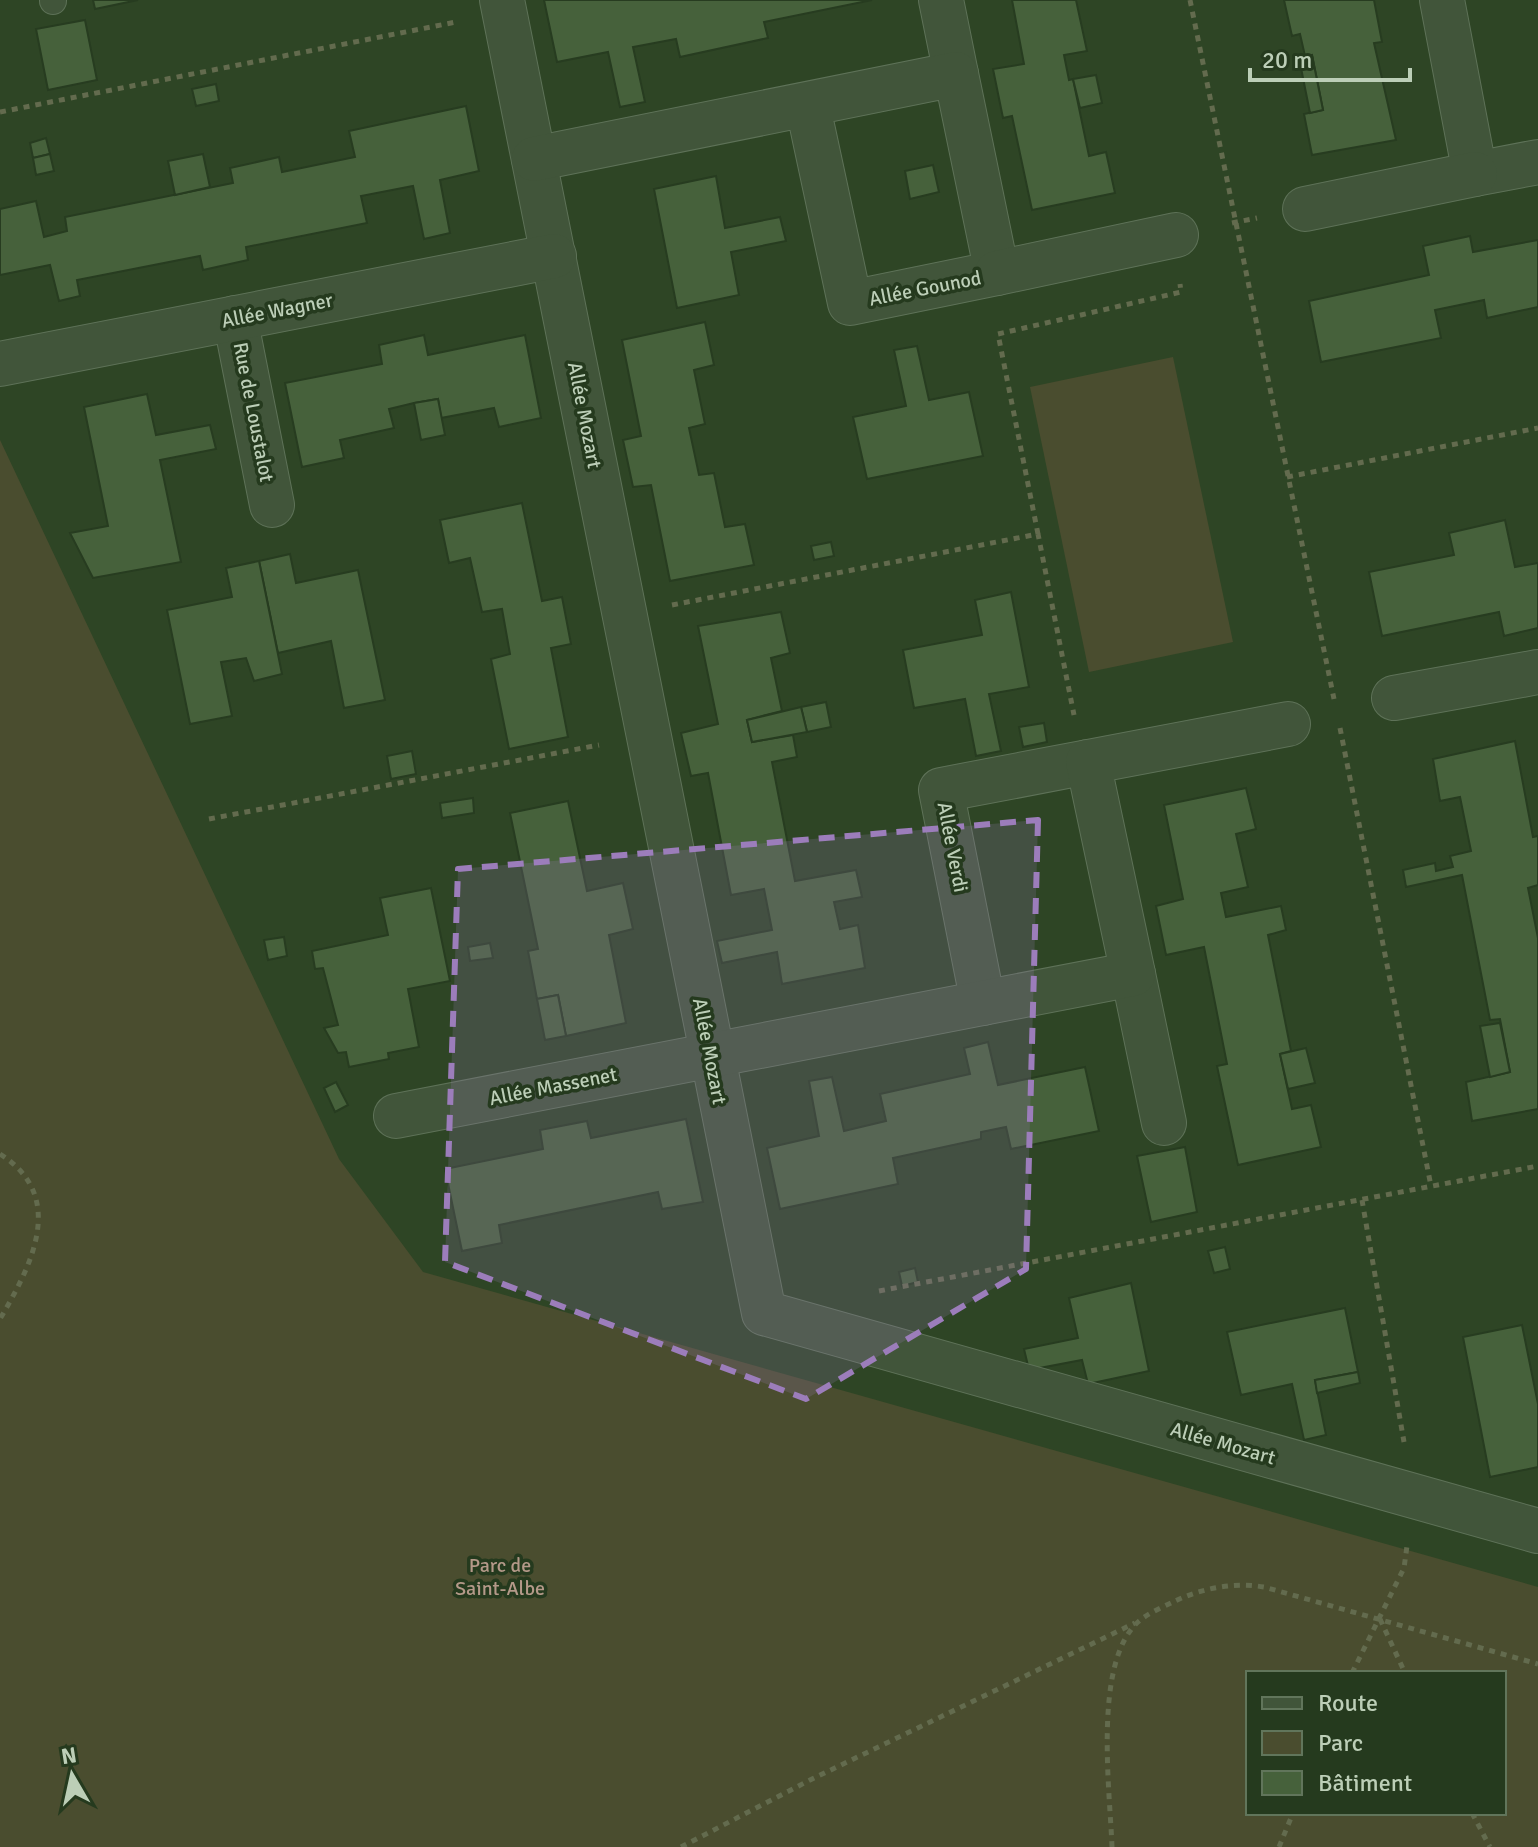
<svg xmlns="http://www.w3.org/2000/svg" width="1538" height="1847" viewBox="0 0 1538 1847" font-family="Signika,sans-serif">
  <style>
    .green { fill: #4a4d2f; fill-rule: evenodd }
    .building { fill: #46613b; stroke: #273c20; stroke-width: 2 }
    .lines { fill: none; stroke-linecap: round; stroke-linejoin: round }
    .lane-casing { stroke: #5e7258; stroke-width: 28 }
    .street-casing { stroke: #5e7258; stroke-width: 46 }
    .path { stroke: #636b4e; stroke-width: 5; stroke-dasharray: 6 6; stroke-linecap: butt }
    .lane { stroke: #41553a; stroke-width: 26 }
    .street { stroke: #41553a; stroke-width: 44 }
    .marked { fill: #9c7dbb; fill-opacity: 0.2; stroke: #9c7dbb; stroke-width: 6; stroke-dasharray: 16 10; stroke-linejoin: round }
    .labels { text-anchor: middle; stroke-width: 7; stroke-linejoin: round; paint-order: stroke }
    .street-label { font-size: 20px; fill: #bcceb7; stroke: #253a1e }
    .park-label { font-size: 20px; fill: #b49989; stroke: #253a1e }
  </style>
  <rect width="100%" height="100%" fill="#2e4525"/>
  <!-- green -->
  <g class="green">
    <path d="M 1173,357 L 1233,642 L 1089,672 L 1030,387 Z"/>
    <path d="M 0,440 L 339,1159 L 423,1272 L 1538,1587 L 1538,1847 L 0,1847 ZM 1248,1673 L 1504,1673 L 1504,1813 L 1248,1813 Z"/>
  </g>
  <!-- building -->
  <g class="building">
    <path d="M 93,0 L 138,0 L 95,9 Z"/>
    <path d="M 544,0 L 872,0 L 764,22 L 768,38 L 680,57 L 676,39 L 633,47 L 645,102 L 620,107 L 608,52 L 557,62 Z"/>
    <path d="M 1012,0 L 1076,0 L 1087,51 L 1064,55 L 1069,80 L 1073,79 L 1089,156 L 1106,152 L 1115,193 L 1032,210 L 1012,116 L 1003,118 L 993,69 L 1024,64 Z"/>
    <path d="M 1284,0 L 1374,0 L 1382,42 L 1374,43 L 1396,140 L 1312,155 L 1304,114 L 1323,110 L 1312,55 L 1305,56 L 1300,34 L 1292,36 Z"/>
    <path d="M 85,20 L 97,80 L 48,90 L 36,29 Z"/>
    <path d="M 1312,55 L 1323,110 L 1310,113 L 1299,58 Z"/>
    <path d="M 1096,75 L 1102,103 L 1080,108 L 1073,79 Z"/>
    <path d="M 216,84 L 219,101 L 196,106 L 192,89 Z"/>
    <path d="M 466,106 L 479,171 L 440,180 L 450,233 L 424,239 L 413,186 L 361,196 L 367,223 L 246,247 L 248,260 L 203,270 L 200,256 L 77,280 L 80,296 L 59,301 L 50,265 L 0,275 L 0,209 L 36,201 L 44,237 L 67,231 L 65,217 L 233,183 L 230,168 L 279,157 L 282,172 L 355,157 L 349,131 Z"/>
    <path d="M 46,138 L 50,154 L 33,158 L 30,143 Z"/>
    <path d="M 50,154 L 54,171 L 36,175 L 33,158 Z"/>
    <path d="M 203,154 L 210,187 L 175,195 L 168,161 Z"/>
    <path d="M 933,165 L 939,192 L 910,199 L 905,171 Z"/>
    <path d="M 716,176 L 725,228 L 780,217 L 786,241 L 731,252 L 739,295 L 677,308 L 654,189 Z"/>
    <path d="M 1470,236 L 1473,252 L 1538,240 L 1538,307 L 1487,318 L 1484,300 L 1435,310 L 1441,338 L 1321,362 L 1309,301 L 1429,275 L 1423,246 Z"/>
    <path d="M 705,322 L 714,365 L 694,370 L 705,424 L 689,428 L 699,475 L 714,473 L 725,527 L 745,524 L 754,565 L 670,581 L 651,485 L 633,487 L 623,440 L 641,436 L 622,340 Z"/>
    <path d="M 424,335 L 428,355 L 525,335 L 541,418 L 499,427 L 494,408 L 441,418 L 438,399 L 414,403 L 389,409 L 394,428 L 340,440 L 344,458 L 302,467 L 285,383 L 382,364 L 379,345 Z"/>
    <path d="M 917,346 L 929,400 L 969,392 L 983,456 L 867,479 L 853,417 L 906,406 L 894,350 Z"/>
    <path d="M 147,394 L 156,435 L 210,425 L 216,449 L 160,460 L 181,562 L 93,578 L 70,533 L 108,526 L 84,407 Z"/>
    <path d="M 438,399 L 445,435 L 421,440 L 414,403 Z"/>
    <path d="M 522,503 L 542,601 L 562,597 L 571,644 L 551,648 L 568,737 L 509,749 L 491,659 L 510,654 L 502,609 L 482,612 L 470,558 L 449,563 L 440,520 Z"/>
    <path d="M 1505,520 L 1515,567 L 1538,563 L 1538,628 L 1504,636 L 1499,612 L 1382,636 L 1369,572 L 1454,555 L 1449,533 Z"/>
    <path d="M 831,542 L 834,556 L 814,560 L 811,546 Z"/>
    <path d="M 290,554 L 296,583 L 358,570 L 385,700 L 344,708 L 331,641 L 278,653 L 259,561 Z"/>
    <path d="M 259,561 L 282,674 L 254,681 L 246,658 L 221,662 L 232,716 L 190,724 L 167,610 L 232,597 L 226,568 Z"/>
    <path d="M 1011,592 L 1029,687 L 989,694 L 1001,751 L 976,756 L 965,699 L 914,708 L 903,650 L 982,635 L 975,600 Z"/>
    <path d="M 781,612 L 790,653 L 771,658 L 782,711 L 747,720 L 752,742 L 793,735 L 797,757 L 772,762 L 795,881 L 856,870 L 862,897 L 834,902 L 840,929 L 858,925 L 865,968 L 782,984 L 777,952 L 722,963 L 717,941 L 772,930 L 764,889 L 731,895 L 708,773 L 691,776 L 681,733 L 718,724 L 698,626 Z"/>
    <path d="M 826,702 L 831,727 L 807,732 L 801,707 Z"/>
    <path d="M 801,707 L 807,732 L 752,742 L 747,720 Z"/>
    <path d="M 1044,723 L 1047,742 L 1023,747 L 1019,727 Z"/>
    <path d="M 1515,741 L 1533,837 L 1538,836 L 1538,885 L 1528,888 L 1538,938 L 1538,1109 L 1472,1121 L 1466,1082 L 1510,1072 L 1500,1019 L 1490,1020 L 1462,875 L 1406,887 L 1403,870 L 1435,863 L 1436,871 L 1453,867 L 1450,856 L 1471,851 L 1460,797 L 1440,801 L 1433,759 Z"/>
    <path d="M 412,751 L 416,774 L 391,779 L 387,756 Z"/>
    <path d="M 1246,788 L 1256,829 L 1236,834 L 1248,887 L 1221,893 L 1226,917 L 1281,906 L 1286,930 L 1268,935 L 1291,1051 L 1280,1054 L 1292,1109 L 1311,1105 L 1321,1147 L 1238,1165 L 1217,1066 L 1227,1064 L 1204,947 L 1166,955 L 1156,906 L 1183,899 L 1164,805 Z"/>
    <path d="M 473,798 L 474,813 L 442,818 L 440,803 Z"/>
    <path d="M 568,801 L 587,891 L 623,883 L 633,929 L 609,935 L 626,1023 L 566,1036 L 558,995 L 537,999 L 528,951 L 538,949 L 510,813 Z"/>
    <path d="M 431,888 L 450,981 L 408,989 L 419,1047 L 388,1053 L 389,1059 L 349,1067 L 346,1052 L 338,1053 L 324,1028 L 338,1025 L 323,968 L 315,969 L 312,951 L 388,935 L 380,898 Z"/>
    <path d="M 284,937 L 287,956 L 268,960 L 264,940 Z"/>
    <path d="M 490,943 L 493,958 L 470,961 L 468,947 Z"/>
    <path d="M 558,995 L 566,1036 L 545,1040 L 537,999 Z"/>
    <path d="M 1500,1023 L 1510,1072 L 1490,1077 L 1480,1026 Z"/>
    <path d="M 988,1042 L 998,1085 L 1085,1067 L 1099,1131 L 1011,1149 L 1006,1127 L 981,1132 L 981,1139 L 893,1158 L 898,1184 L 780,1209 L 767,1148 L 819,1136 L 809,1081 L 832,1077 L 844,1131 L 886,1121 L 880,1094 L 970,1074 L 964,1048 Z"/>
    <path d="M 1306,1048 L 1315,1083 L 1288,1089 L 1280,1054 Z"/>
    <path d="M 336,1082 L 348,1105 L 335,1112 L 324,1088 Z"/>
    <path d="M 686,1119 L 703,1202 L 662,1209 L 658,1192 L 499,1225 L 502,1243 L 462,1251 L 445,1169 L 543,1149 L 540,1130 L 587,1121 L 591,1138 Z"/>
    <path d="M 1185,1147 L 1197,1212 L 1151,1222 L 1137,1156 Z"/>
    <path d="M 1225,1247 L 1230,1269 L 1214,1273 L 1208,1251 Z"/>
    <path d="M 915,1268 L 918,1282 L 902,1286 L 899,1272 Z"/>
    <path d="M 1131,1283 L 1149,1371 L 1088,1384 L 1082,1360 L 1029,1370 L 1024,1349 L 1078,1338 L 1069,1298 Z"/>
    <path d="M 1345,1308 L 1358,1372 L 1315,1380 L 1326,1435 L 1304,1440 L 1292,1384 L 1241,1395 L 1227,1332 Z"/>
    <path d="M 1522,1325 L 1538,1404 L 1538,1467 L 1490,1477 L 1463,1337 Z"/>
    <path d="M 1358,1372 L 1360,1383 L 1317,1393 L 1315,1380 Z"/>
  </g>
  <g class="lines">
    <defs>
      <path id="lane" d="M 53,0 L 53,1"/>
      <g id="street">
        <path d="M 502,0 L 764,1313 L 1538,1531"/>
        <path d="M 941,0 L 956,74"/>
        <path d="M 1442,0 L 1475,174 L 1538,162"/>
        <path d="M 534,159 L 956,74 L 997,273 L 850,303 L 808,107"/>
        <path d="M 1305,209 L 1475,174"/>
        <path d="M 997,273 L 1176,235"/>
        <path d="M 235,318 L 272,505"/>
        <path d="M 0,364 L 554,256"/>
        <path d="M 1394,698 L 1538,672"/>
        <path d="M 1133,974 L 1164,1123"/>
        <path d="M 983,1003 L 941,790 L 1088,762"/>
        <path d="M 396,1116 L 1133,974 L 1088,762 L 1288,724"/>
      </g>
    </defs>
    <!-- lane casing -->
    <use href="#lane" class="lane-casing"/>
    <!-- street casing -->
    <use href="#street" class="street-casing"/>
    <!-- path -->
    <g class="path">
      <path d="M 1190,0 L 1334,699"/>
      <path d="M 0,112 L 456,22"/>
      <path d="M 1232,223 L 1257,218"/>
      <path d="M 1287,477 L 1538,428"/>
      <path d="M 1038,534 L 998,334 L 1181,292 L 1180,284"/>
      <path d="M 672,605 L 1038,534 L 1074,715"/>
      <path d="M 1340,728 L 1431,1186"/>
      <path d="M 209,819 L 599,745"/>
      <path d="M 0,1154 C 68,1197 31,1266 0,1319"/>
      <path d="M 1362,1200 L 1404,1442"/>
      <path d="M 879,1291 L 1538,1166"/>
      <path d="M 1380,1619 L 1405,1673"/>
      <path d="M 1352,1673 L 1404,1568 L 1407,1546"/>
      <path d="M 1472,1813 L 1490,1847"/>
      <path d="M 681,1847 L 810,1780 L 1135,1623"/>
      <path d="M 1112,1847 C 1110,1790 1093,1663 1138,1622 C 1148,1613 1163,1607 1175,1601 C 1203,1588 1234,1582 1264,1587 L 1538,1664"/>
      <path d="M 1279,1847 L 1293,1813"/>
    </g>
    <!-- lane -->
    <use href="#lane" class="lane"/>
    <!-- street -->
    <use href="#street" class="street"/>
  </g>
  <!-- marked area -->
  <path class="marked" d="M 1038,820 L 1026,1269 L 806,1399 L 445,1262 L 458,869 Z"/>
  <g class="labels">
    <!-- street labels -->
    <g class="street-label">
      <text transform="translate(925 288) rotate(-11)" y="7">Allée Gounod</text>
      <text transform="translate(277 310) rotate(-11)" y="7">Allée Wagner</text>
      <text transform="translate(254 412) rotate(79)" y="7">Rue de Loustalot</text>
      <text transform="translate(585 415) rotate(79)" y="7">Allée Mozart</text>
      <text transform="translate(953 847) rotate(79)" y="7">Allée Verdi</text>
      <text transform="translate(710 1051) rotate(79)" y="7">Allée Mozart</text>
      <text transform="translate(553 1086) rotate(-11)" y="7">Allée Massenet</text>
      <text transform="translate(1223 1443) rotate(16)" y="7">Allée Mozart</text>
    </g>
    <!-- park labels -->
    <g class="park-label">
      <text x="500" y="1572">Parc de<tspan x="500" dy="23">Saint-Albe</tspan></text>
    </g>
  </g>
  <!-- legend -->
  <rect x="1246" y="1671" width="260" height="144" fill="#253a1e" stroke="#61755b" stroke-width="2"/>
  <rect x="1262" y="1697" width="40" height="12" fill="#41553a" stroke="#61755b" stroke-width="2"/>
  <text x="1318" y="1711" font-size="24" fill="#bcceb7">Route</text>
  <rect x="1262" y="1731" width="40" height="24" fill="#4a4d2f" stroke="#61755b" stroke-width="2"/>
  <text x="1318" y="1751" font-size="24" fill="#bcceb7">Parc</text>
  <rect x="1262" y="1771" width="40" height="24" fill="#46613b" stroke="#61755b" stroke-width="2"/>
  <text x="1318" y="1791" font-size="24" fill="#bcceb7">Bâtiment</text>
  <!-- north arrow -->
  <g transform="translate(72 1775) rotate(351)" stroke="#253a1e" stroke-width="6" paint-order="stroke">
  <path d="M0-6L14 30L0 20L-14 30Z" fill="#bcceb7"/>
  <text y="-12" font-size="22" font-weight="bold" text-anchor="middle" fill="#bcceb7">N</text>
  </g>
  <!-- scale -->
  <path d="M1250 68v12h160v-12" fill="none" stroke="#bcceb7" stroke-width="4"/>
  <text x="1262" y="68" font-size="24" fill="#bcceb7" stroke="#253a1e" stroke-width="6" paint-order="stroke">20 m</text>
</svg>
